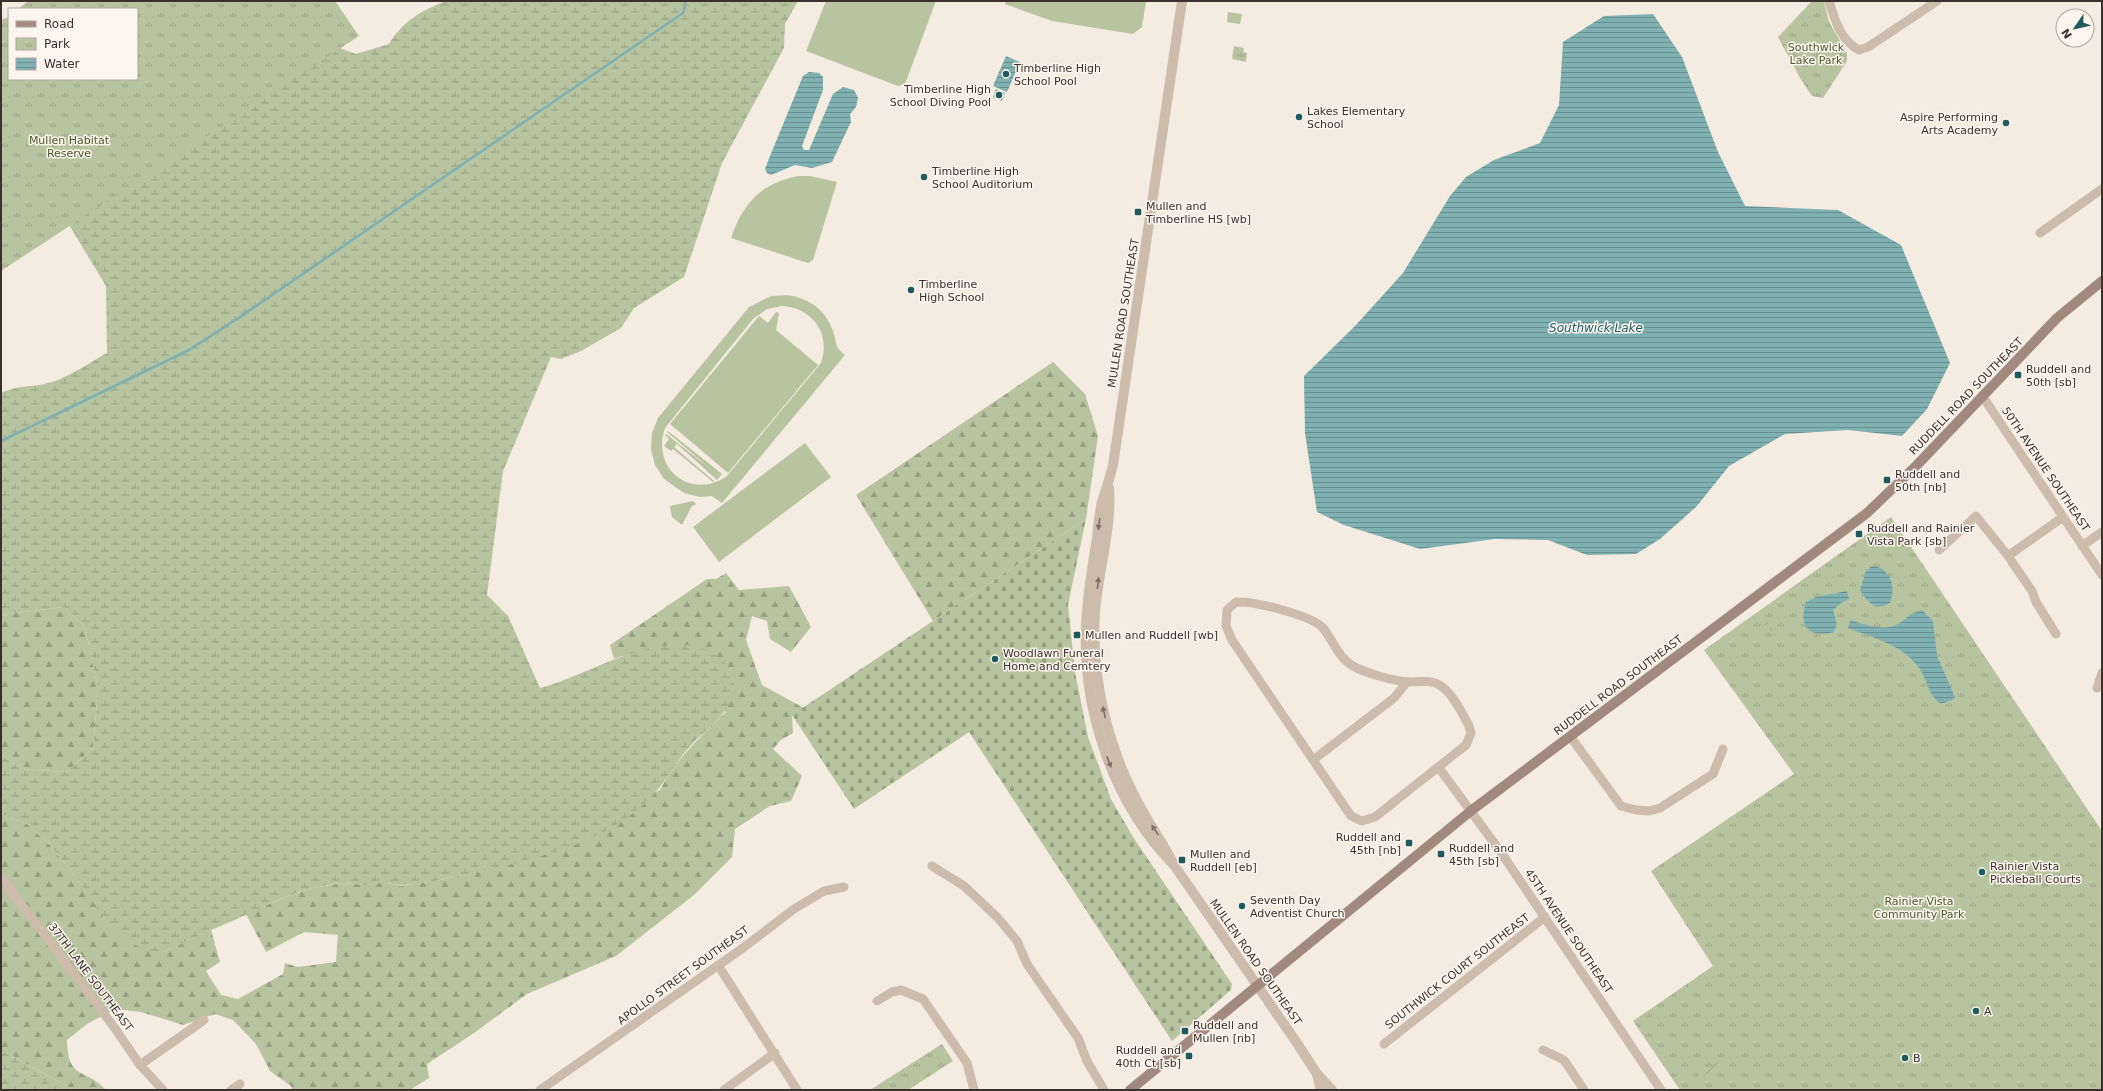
<svg xmlns="http://www.w3.org/2000/svg" width="2103" height="1091" viewBox="0 0 2103 1091" font-family="'DejaVu Sans',sans-serif">
  <style>
    .grass { fill: #b8c4a0; fill-rule: evenodd }
    .forest { fill: url(#forest-firs) }
    .wetland { fill: url(#wetland-marsh) }
    .cemetery { fill: url(#cemetery-stones) }
    .park { fill: url(#park-tufts) }
    .garden { fill: url(#garden-furrows) }
    .water { fill: url(#water-rules) }
    .lines { fill: none; stroke-linecap: round; stroke-linejoin: round }
    .stream { stroke: #7fb0b2; stroke-width: 2.5 }
    .minor { stroke: #cdbbac; stroke-width: 9 }
    .tertiary { stroke: #cdbbac; stroke-width: 10 }
    .secondary { stroke: #a18a7d; stroke-width: 10 }
    .oneway { fill: #7d6f65 }
    .poi-dot { fill: #1f5a5e; stroke: #fbf5ee; stroke-width: 1.5 }
    .labels { text-anchor: middle; stroke-width: 3; stroke-linejoin: round; paint-order: stroke }
    .park-label { font-size: 11px; fill: #4a5a2e; stroke: #fbf5ee }
    .poi-label { font-size: 11px; fill: #3b302b; stroke: #fbf5ee; text-anchor: start }
    .street-label { font-size: 11px; fill: #3b302b; stroke: #fbf5ee }
    .water-label { font-size: 12px; font-style: italic; fill: #1f5a5e; stroke: #fbf5ee }
  </style>
  <defs>
    <pattern id="forest-firs" width="22" height="20" patternUnits="userSpaceOnUse"><rect width="22" height="20" fill="#b8c4a0"/><path d="M5 1l3.5 6h-7zM16 11l3.5 6h-7z" fill="#97a083"/></pattern>
    <pattern id="wetland-marsh" width="20" height="14" patternUnits="userSpaceOnUse"><rect width="20" height="14" fill="#b8c4a0"/><path d="M1 5h8M5 5V1M11 12h8M15 12V8" fill="none" stroke="#97a083"/></pattern>
    <pattern id="cemetery-stones" width="16" height="16" patternUnits="userSpaceOnUse"><rect width="16" height="16" fill="#b8c4a0"/><path d="M2 7V4a2 2 0 0 1 4 0v3zM10 15v-3a2 2 0 0 1 4 0v3z" fill="#97a083"/></pattern>
    <pattern id="park-tufts" width="24" height="20" patternUnits="userSpaceOnUse"><rect width="24" height="20" fill="#b8c4a0"/><path d="M3 7l-1-3M5 7V3M7 7l1-3M15 17l-1-3M17 17v-4M19 17l1-3" fill="none" stroke="#97a083"/></pattern>
    <pattern id="garden-furrows" width="10" height="10" patternUnits="userSpaceOnUse"><rect width="10" height="10" fill="#b8c4a0"/><path d="M-1 1l2-2M0 10L10 0M9 11l2-2" fill="none" stroke="#97a083"/></pattern>
    <pattern id="water-rules" width="6" height="5" patternUnits="userSpaceOnUse"><rect width="6" height="5" fill="#7fb0b2"/><path d="M0 2.5h6" fill="none" stroke="#699091"/></pattern>
  </defs>
  <rect width="100%" height="100%" fill="#f4ebe1"/>
  <!-- grass -->
  <g class="grass">
    <path d="M 826,1 L 936,1 L 905,84 L 898,86 L 806,51 Z"/>
    <path d="M 1006,1 L 1146,1 L 1142,27 L 1133,34 L 1052,21 L 1005,4 Z"/>
    <path d="M 1228,12 L 1242,14 L 1240,24 L 1227,22 Z"/>
    <path d="M 798,176 L 810,176 L 837,182 L 813,260 L 808,263 L 731,238 C 743,203 760,184 798,176 Z"/>
    <path d="M 787,295 C 809,298 826,310 833,331 C 838,345 833,345 845,355 L 722,503 L 712,496 L 700,497 L 684,493 L 664,479 L 655,465 L 651,449 L 652,433 L 658,418 L 749,307 L 771,296 ZM 782,306 C 813,308 831,334 821,363 L 726,477 C 689,500 651,468 665,428 L 753,319 L 767,309 Z"/>
    <path d="M 776,312 L 779,313 L 776,330 L 818,365 L 728,473 L 670,424 L 759,316 L 768,323 Z"/>
    <path d="M 668,431 L 722,474 L 717,480 L 677,444 L 674,447 L 714,481 L 713,482 L 673,449 L 671,451 L 664,446 L 669,439 L 665,435 L 666,434 L 712,470 L 667,432 Z"/>
    <path d="M 805,443 L 831,477 L 719,562 L 693,527 Z"/>
    <path d="M 693,501 L 696,504 L 692,506 L 682,525 L 672,517 L 670,506 Z"/>
  </g>
  <!-- forest -->
  <g class="forest">
    <path d="M 1053,362 L 1085,394 L 1098,436 L 1086,519 L 933,621 L 856,495 Z"/>
    <path d="M 726,573 L 739,590 L 789,586 L 811,627 L 791,652 L 770,639 L 767,621 L 752,616 L 746,640 L 762,685 L 804,708 L 792,716 L 793,733 L 781,740 L 773,749 L 802,776 L 791,801 L 770,806 L 735,829 L 732,857 L 694,895 L 616,956 L 527,994 L 474,1033 L 427,1064 L 429,1078 L 410,1090 L 292,1090 L 291,1086 L 270,1071 L 256,1044 L 233,1020 L 215,1014 L 183,1025 L 141,1012 L 115,1009 L 87,1024 L 67,1040 C 68,1082 86,1067 106,1090 L 74,1090 L 1,1050 L 1,814 L 27,824 L 50,845 L 81,884 L 163,952 L 211,930 L 220,962 L 206,971 L 221,995 L 238,999 L 283,974 L 285,963 L 298,967 L 336,962 L 338,935 L 304,932 L 266,952 L 246,914 L 288,896 L 313,888 L 341,883 L 371,885 L 382,882 L 400,886 L 441,880 L 493,868 L 660,790 C 677,758 700,737 726,712 L 622,656 L 614,659 L 610,645 L 707,579 L 716,579 Z"/>
    <path d="M 64,607 L 85,627 L 98,689 L 93,748 L 67,772 L 21,769 L 1,755 L 1,615 Z"/>
  </g>
  <!-- wetland -->
  <g class="wetland">
    <path d="M 446,1 L 798,1 L 785,24 L 784,48 L 722,163 L 684,277 L 634,308 L 621,328 L 581,351 L 561,359 L 551,357 L 503,471 L 487,595 L 508,616 L 540,688 C 588,676 665,623 714,654 C 719,658 727,663 730,669 C 746,701 714,723 694,742 C 675,761 665,786 644,804 C 599,845 535,859 477,872 C 453,877 427,884 402,885 C 396,886 391,883 385,883 C 380,882 377,884 372,885 C 362,886 351,883 341,883 C 332,884 323,886 314,888 C 291,893 270,904 248,914 C 220,926 191,939 163,952 L 151,952 L 137,946 L 110,928 L 81,884 L 50,845 L 27,824 L 1,814 L 1,755 L 21,769 L 67,772 L 93,748 L 98,689 L 85,627 L 64,607 L 1,615 L 1,393 C 20,384 34,388 52,382 C 71,376 89,363 107,353 L 106,286 L 66,220 L 45,104 L 329,44 L 356,54 L 389,44 C 402,22 422,10 446,1 Z"/>
    <path d="M 1,1050 L 74,1090 L 1,1090 Z"/>
  </g>
  <!-- cemetery -->
  <path class="cemetery" d="M 1086,519 L 1068,605 L 1075,672 L 1088,737 L 1111,799 L 1133,837 L 1232,984 L 1231,990 L 1172,1041 L 969,732 L 854,809 L 792,715 Z"/>
  <!-- park -->
  <g class="park">
    <path d="M 28,1 L 335,1 L 359,36 L 1,271 L 1,20 L 9,17 L 9,79 L 137,79 L 137,9 L 18,9 Z"/>
    <path d="M 1812,1 L 1824,1 L 1829,22 L 1847,53 L 1847,61 L 1823,98 L 1812,96 L 1800,78 L 1778,37 Z"/>
    <path d="M 1234,46 L 1244,48 L 1243,52 L 1247,53 L 1246,62 L 1232,59 Z"/>
    <path d="M 1891,517 L 2102,831 L 2102,1090 L 1680,1090 L 1633,1021 L 1713,966 L 1651,871 L 1794,774 L 1704,650 Z"/>
    <path d="M 942,1044 L 953,1061 L 908,1090 L 870,1090 Z"/>
  </g>
  <!-- garden -->
  <g class="garden">
    <path d="M 1767,621 L 1778,636 L 1780,643 L 1764,623 Z"/>
    <path d="M 1726,1057 L 1727,1059 L 1723,1063 L 1691,1084 L 1690,1081 Z"/>
  </g>
  <!-- water -->
  <g class="water">
    <path d="M 1653,14 L 1682,57 L 1718,152 L 1745,206 L 1838,210 L 1901,245 L 1950,363 L 1927,409 L 1902,436 L 1848,430 L 1785,434 L 1729,466 L 1696,507 L 1660,539 L 1636,554 L 1587,555 L 1548,540 L 1495,539 L 1420,549 L 1344,525 L 1317,512 L 1305,433 L 1304,376 L 1355,326 L 1403,273 L 1450,196 L 1466,177 L 1494,160 L 1540,143 L 1559,105 L 1563,42 L 1604,16 Z"/>
    <path d="M 1006,56 L 1020,62 L 1007,92 L 993,86 Z"/>
    <path d="M 809,72 L 819,73 L 823,77 L 823,90 L 802,146 L 804,150 L 809,150 L 833,94 L 843,87 L 854,90 L 858,98 L 856,107 L 850,114 L 851,122 L 832,162 L 812,168 L 795,165 L 771,175 L 767,173 L 765,169 L 770,156 L 803,76 Z"/>
    <path d="M 996,89 L 1005,93 L 1002,101 L 993,97 Z"/>
    <path d="M 1872,566 C 1891,567 1896,588 1890,603 C 1875,611 1868,603 1860,590 L 1866,571 Z"/>
    <path d="M 1847,591 L 1849,599 L 1841,603 L 1833,610 L 1837,624 L 1834,632 C 1809,638 1798,627 1806,602 L 1816,597 Z"/>
    <path d="M 1922,610 L 1933,621 L 1937,656 L 1955,697 L 1954,699 C 1949,701 1942,706 1937,701 C 1929,694 1927,680 1921,671 C 1906,646 1874,638 1848,628 L 1850,620 C 1867,625 1885,633 1901,622 C 1909,617 1912,612 1922,610 Z"/>
  </g>
  <g class="lines">
    <!-- stream -->
    <path class="stream" d="M 1,441 L 189,350 L 240,317 L 683,13 L 686,1"/>
    <!-- minor -->
    <g class="minor">
      <path d="M 1829,1 C 1835,20 1840,40 1859,50 L 1868,47 L 1937,1"/>
      <path d="M 2040,233 L 2102,189"/>
      <path d="M 1983,397 L 2102,575"/>
      <path d="M 2082,546 L 2102,532"/>
      <path d="M 1939,550 L 1976,516 L 2008,556 L 2032,591 L 2036,602 L 2056,634"/>
      <path d="M 2008,556 L 2063,517"/>
      <path d="M 1236,602 C 1254,601 1311,615 1323,628 C 1333,640 1338,658 1353,666 C 1365,673 1394,681 1408,682 C 1419,682 1431,679 1441,686 C 1453,694 1462,713 1469,726 L 1471,733 L 1466,745 L 1375,817 L 1362,821 L 1351,816 L 1232,640 L 1226,626 L 1227,610 Z"/>
      <path d="M 2097,688 L 2102,673"/>
      <path d="M 1570,736 L 1621,806 L 1636,810 L 1649,811 L 1660,808 L 1713,774 L 1723,749"/>
      <path d="M 1313,760 L 1394,698 L 1407,682"/>
      <path d="M 1439,768 L 1500,851 L 1661,1090"/>
      <path d="M 932,866 L 964,886 L 998,918 L 1017,941 L 1027,964 L 1078,1038 L 1087,1061 L 1104,1090"/>
      <path d="M 1,877 L 114,1027 L 140,1065 L 163,1090"/>
      <path d="M 718,965 L 797,1090"/>
      <path d="M 877,1001 L 892,992 L 901,990 L 923,999 L 967,1063 L 974,1090"/>
      <path d="M 1384,1044 L 1545,917"/>
      <path d="M 1543,1050 L 1564,1060 L 1584,1090"/>
      <path d="M 140,1065 L 204,1020"/>
      <path d="M 231,1090 L 240,1084"/>
      <path d="M 540,1090 L 743,948 L 794,909 L 824,891 L 844,887"/>
      <path d="M 724,1090 L 775,1053"/>
    </g>
    <!-- tertiary -->
    <g class="tertiary">
      <path d="M 1109,488 C 1112,529 1098,571 1095,612 C 1091,680 1108,750 1142,810 C 1152,828 1164,845 1174,865 L 1297,1043 L 1317,1074 L 1321,1090"/>
      <path d="M 1174,865 C 1110,800 1079,701 1087,611 C 1089,586 1093,562 1097,538 C 1098,527 1099,514 1102,502 C 1106,489 1110,478 1113,465 L 1182,1"/>
      <path d="M 1317,1074 L 1332,1090"/>
    </g>
    <!-- secondary -->
    <path class="secondary" d="M 1130,1090 L 1472,810 L 1867,513 L 1917,465 L 2057,318 L 2102,281"/>
  </g>
  <!-- one-way arrows -->
  <defs><path id="oneway-solid" d="M-6-.8H1V-3.2L6.5 0L1 3.2V.8H-6Z"/></defs>
  <g class="oneway">
    <use href="#oneway-solid" transform="translate(1099 524) rotate(99)"/>
    <use href="#oneway-solid" transform="translate(1098 583) rotate(-84)"/>
    <use href="#oneway-solid" transform="translate(1104 712) rotate(-102)"/>
    <use href="#oneway-solid" transform="translate(1109 762) rotate(69)"/>
    <use href="#oneway-solid" transform="translate(1155 830) rotate(-124)"/>
  </g>
  <!-- markers -->
  <g class="poi-dot">
    <circle cx="1006" cy="74" r="4"/>
    <circle cx="999" cy="95" r="4"/>
    <circle cx="1299" cy="117" r="4"/>
    <circle cx="2006" cy="123" r="4"/>
    <circle cx="924" cy="177" r="4"/>
    <rect x="1134" y="208" width="8" height="8" rx="2"/>
    <circle cx="911" cy="290" r="4"/>
    <rect x="2014" y="371" width="8" height="8" rx="2"/>
    <rect x="1883" y="476" width="8" height="8" rx="2"/>
    <rect x="1855" y="530" width="8" height="8" rx="2"/>
    <rect x="1073" y="631" width="8" height="8" rx="2"/>
    <circle cx="995" cy="659" r="4"/>
    <rect x="1405" y="839" width="8" height="8" rx="2"/>
    <rect x="1437" y="850" width="8" height="8" rx="2"/>
    <rect x="1178" y="856" width="8" height="8" rx="2"/>
    <circle cx="1982" cy="872" r="4"/>
    <circle cx="1242" cy="906" r="4"/>
    <circle cx="1976" cy="1011" r="4"/>
    <rect x="1181" y="1027" width="8" height="8" rx="2"/>
    <rect x="1185" y="1052" width="8" height="8" rx="2"/>
    <circle cx="1905" cy="1058" r="4"/>
  </g>
  <g class="labels">
    <!-- park labels -->
    <g class="park-label">
      <text x="1816" y="51">Southwick<tspan x="1816" dy="13">Lake Park</tspan></text>
      <text x="69" y="144">Mullen Habitat<tspan x="69" dy="13">Reserve</tspan></text>
      <text x="1919" y="905">Rainier Vista<tspan x="1919" dy="13">Community Park</tspan></text>
    </g>
    <!-- poi labels -->
    <g class="poi-label">
      <text x="1014" y="72">Timberline High<tspan x="1014" dy="13">School Pool</tspan></text>
      <text x="991" y="93" text-anchor="end">Timberline High<tspan x="991" dy="13">School Diving Pool</tspan></text>
      <text x="1307" y="115">Lakes Elementary<tspan x="1307" dy="13">School</tspan></text>
      <text x="1998" y="121" text-anchor="end">Aspire Performing<tspan x="1998" dy="13">Arts Academy</tspan></text>
      <text x="932" y="175">Timberline High<tspan x="932" dy="13">School Auditorium</tspan></text>
      <text x="1146" y="210">Mullen and<tspan x="1146" dy="13">Timberline HS [wb]</tspan></text>
      <text x="919" y="288">Timberline<tspan x="919" dy="13">High School</tspan></text>
      <text x="2026" y="373">Ruddell and<tspan x="2026" dy="13">50th [sb]</tspan></text>
      <text x="1895" y="478">Ruddell and<tspan x="1895" dy="13">50th [nb]</tspan></text>
      <text x="1867" y="532">Ruddell and Rainier<tspan x="1867" dy="13">Vista Park [sb]</tspan></text>
      <text x="1085" y="639">Mullen and Ruddell [wb]</text>
      <text x="1003" y="657">Woodlawn Funeral<tspan x="1003" dy="13">Home and Cemtery</tspan></text>
      <text x="1401" y="841" text-anchor="end">Ruddell and<tspan x="1401" dy="13">45th [nb]</tspan></text>
      <text x="1449" y="852">Ruddell and<tspan x="1449" dy="13">45th [sb]</tspan></text>
      <text x="1190" y="858">Mullen and<tspan x="1190" dy="13">Ruddell [eb]</tspan></text>
      <text x="1990" y="870">Rainier Vista<tspan x="1990" dy="13">Pickleball Courts</tspan></text>
      <text x="1250" y="904">Seventh Day<tspan x="1250" dy="13">Adventist Church</tspan></text>
      <text x="1984" y="1015">A</text>
      <text x="1193" y="1029">Ruddell and<tspan x="1193" dy="13">Mullen [nb]</tspan></text>
      <text x="1181" y="1054" text-anchor="end">Ruddell and<tspan x="1181" dy="13">40th Ct [sb]</tspan></text>
      <text x="1913" y="1062">B</text>
    </g>
    <!-- street labels -->
    <g class="street-label">
      <text transform="translate(1123 313) rotate(-81)" y="4">MULLEN ROAD SOUTHEAST</text>
      <text transform="translate(1966 396) rotate(-46)" y="4">RUDDELL ROAD SOUTHEAST</text>
      <text transform="translate(2046 469) rotate(56)" y="4">50TH AVENUE SOUTHEAST</text>
      <text transform="translate(1618 685) rotate(-37)" y="4">RUDDELL ROAD SOUTHEAST</text>
      <text transform="translate(1569 931) rotate(56)" y="4">45TH AVENUE SOUTHEAST</text>
      <text transform="translate(1256 962) rotate(55)" y="4">MULLEN ROAD SOUTHEAST</text>
      <text transform="translate(1457 971) rotate(-38)" y="4">SOUTHWICK COURT SOUTHEAST</text>
      <text transform="translate(683 975) rotate(-36)" y="4">APOLLO STREET SOUTHEAST</text>
      <text transform="translate(91 977) rotate(53)" y="4">37TH LANE SOUTHEAST</text>
    </g>
    <!-- water labels -->
    <g class="water-label">
      <text x="1596" y="332">Southwick Lake</text>
    </g>
  </g>
  <!-- border -->
  <rect width="2103" height="1091" fill="none" stroke="#3b302b" stroke-width="4"/>
  <!-- legend -->
  <rect x="8" y="8" width="130" height="72" fill="#fbf5ee" stroke="#aea6a0"/>
  <rect x="16" y="21" width="20" height="6" fill="#a18a7d" stroke="#aea6a0"/>
  <text x="44" y="28" font-size="12" fill="#3b302b">Road</text>
  <rect x="16" y="38" width="20" height="12" fill="url(#park-tufts)" stroke="#aea6a0"/>
  <text x="44" y="48" font-size="12" fill="#3b302b">Park</text>
  <rect x="16" y="58" width="20" height="12" fill="url(#water-rules)" stroke="#aea6a0"/>
  <text x="44" y="68" font-size="12" fill="#3b302b">Water</text>
  <!-- north arrow -->
  <g transform="translate(2075 28) rotate(236)"><circle r="19" fill="#fbf5ee" stroke="#aea6a0"/>
  <path d="M0-3L7 15L0 10L-7 15Z" fill="#1f5a5e"/>
  <text y="-6" font-size="11" font-weight="bold" text-anchor="middle" fill="#3b302b">N</text>
  </g>
</svg>
